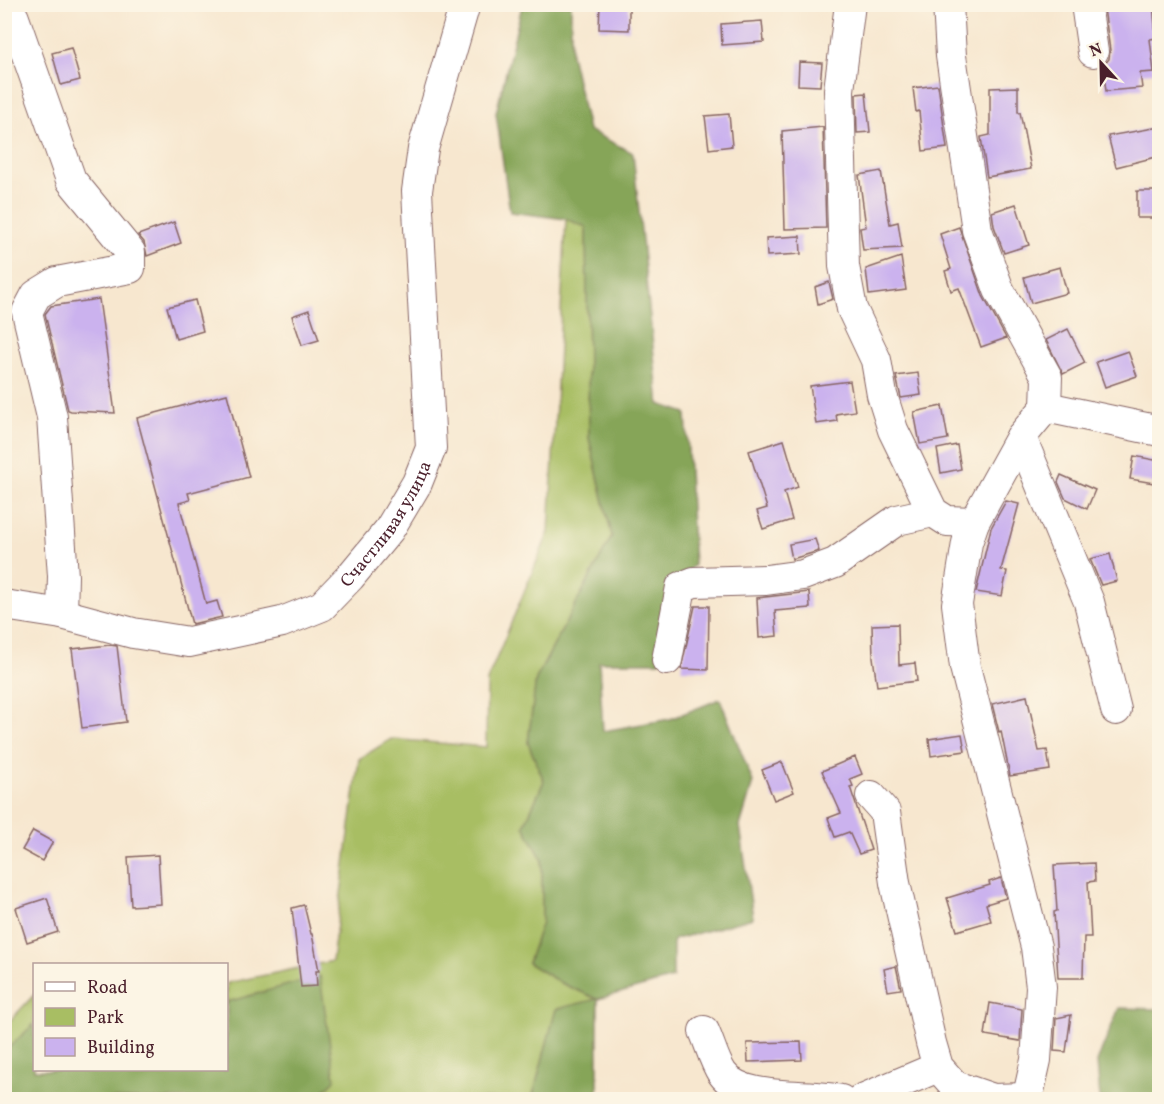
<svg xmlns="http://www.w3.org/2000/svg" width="1164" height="1104" viewBox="0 0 1164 1104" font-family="Vollkorn,serif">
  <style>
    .green { fill: #a8be63; stroke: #796e47; stroke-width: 1.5 }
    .forest { fill: #86a559; stroke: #686242; stroke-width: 1.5 }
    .building { fill: #cbb2ee }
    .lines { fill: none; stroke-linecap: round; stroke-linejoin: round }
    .minor-casing { stroke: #876564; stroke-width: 32 }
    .minor { stroke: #fff; stroke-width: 30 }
    .labels { text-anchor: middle; stroke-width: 6; stroke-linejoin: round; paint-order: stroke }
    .street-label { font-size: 18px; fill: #4a1f2b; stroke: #fcf5e5 }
  </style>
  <rect width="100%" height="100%" fill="#fcf5e5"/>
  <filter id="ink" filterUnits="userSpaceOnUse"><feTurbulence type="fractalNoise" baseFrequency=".0167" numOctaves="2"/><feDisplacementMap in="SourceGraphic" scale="12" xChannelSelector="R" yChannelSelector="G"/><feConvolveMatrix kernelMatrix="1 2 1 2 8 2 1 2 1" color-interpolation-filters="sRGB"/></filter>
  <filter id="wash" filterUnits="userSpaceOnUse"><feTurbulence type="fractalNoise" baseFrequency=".008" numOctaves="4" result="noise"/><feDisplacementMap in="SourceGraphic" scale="24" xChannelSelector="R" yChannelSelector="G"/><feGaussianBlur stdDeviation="1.35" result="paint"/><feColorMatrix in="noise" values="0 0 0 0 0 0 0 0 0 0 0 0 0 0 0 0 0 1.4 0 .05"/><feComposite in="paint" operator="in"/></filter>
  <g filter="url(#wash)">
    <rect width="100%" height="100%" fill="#f7e7cf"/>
    <!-- green -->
    <path class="green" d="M 566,219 L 586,227 L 589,438 L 612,536 L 536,679 L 528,743 L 544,781 L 524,826 L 542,859 L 542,922 L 528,963 L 561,983 L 598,999 L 556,1010 L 532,1099 L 5,1099 L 4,1027 L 34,995 L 34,1070 L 226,1070 L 227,983 L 332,961 L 359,759 L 391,739 L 486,747 L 487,681 L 549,532 Z"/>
    <!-- forest -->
    <g class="forest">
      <path d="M 521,5 L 571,5 L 571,54 L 588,130 L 633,153 L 659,404 L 686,413 L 694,565 L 671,587 L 660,662 L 599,662 L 603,731 L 670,719 L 720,699 L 753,782 L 740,826 L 753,918 L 673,940 L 673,978 L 598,999 L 598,1099 L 532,1099 L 556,1009 L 597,999 L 561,983 L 528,963 L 542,922 L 542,859 L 524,826 L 544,781 L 528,743 L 536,679 L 612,536 L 589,438 L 586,227 L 566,219 L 510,212 L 496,113 L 521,10 Z"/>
      <path d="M 320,976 L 335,1080 L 316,1099 L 5,1099 L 4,1052 L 34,1024 L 34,1070 L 226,1070 L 227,1002 Z"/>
      <path d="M 1119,1008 L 1159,1009 L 1159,1099 L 1100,1099 L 1097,1062 Z"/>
    </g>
    <g id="blocks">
      <!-- building -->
      <g class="building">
        <path d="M 600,4 L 629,4 L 629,30 L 599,29 Z"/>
        <path d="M 1153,4 L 1156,38 L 1150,39 L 1154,72 L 1140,73 L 1142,88 L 1106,91 L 1103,66 L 1109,59 L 1110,50 L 1104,8 Z"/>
        <path d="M 762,21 L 764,42 L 722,45 L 721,24 Z"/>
        <path d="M 71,48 L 80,80 L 61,85 L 52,53 Z"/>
        <path d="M 799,62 L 822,63 L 820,86 L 798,85 Z"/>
        <path d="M 938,85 L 947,148 L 923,151 L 919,111 L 916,112 L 913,88 Z"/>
        <path d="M 1018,87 L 1018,112 L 1020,112 L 1031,169 L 987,177 L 981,137 L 990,135 L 990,88 Z"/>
        <path d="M 866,93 L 870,132 L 857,133 L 856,94 Z"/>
        <path d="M 729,114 L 732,146 L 709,149 L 705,116 Z"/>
        <path d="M 823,127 L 826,228 L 785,229 L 782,131 Z"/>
        <path d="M 1160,127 L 1160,156 L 1116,167 L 1108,136 Z"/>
        <path d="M 881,171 L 890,224 L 898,222 L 902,248 L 863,250 L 860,228 L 866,227 L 859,175 Z"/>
        <rect x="1137" y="191" width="23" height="27"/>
        <path d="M 1016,204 L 1029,245 L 1004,253 L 994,226 L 992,212 Z"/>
        <path d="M 174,222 L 181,243 L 147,256 L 144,242 L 138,235 Z"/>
        <path d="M 959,227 L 983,296 L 1006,338 L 981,347 L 959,288 L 951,291 L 945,271 L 951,269 L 940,234 Z"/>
        <path d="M 800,236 L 801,254 L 767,256 L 766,238 Z"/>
        <path d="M 901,257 L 906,290 L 869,295 L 866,269 Z"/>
        <path d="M 1060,267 L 1067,293 L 1031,303 L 1024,277 Z"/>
        <path d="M 829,282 L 833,299 L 818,304 L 815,287 Z"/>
        <path d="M 99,299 L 115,413 L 71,411 L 68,410 L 45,314 L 51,306 Z"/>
        <path d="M 195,300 L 203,331 L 176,339 L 167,307 Z"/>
        <path d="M 309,310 L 319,340 L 302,345 L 292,316 Z"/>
        <path d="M 1068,329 L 1085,363 L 1063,374 L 1046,340 Z"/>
        <path d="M 1128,351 L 1137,376 L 1105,387 L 1096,362 Z"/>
        <path d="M 918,373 L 921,395 L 901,398 L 896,376 Z"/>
        <path d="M 850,381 L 855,411 L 836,414 L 837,421 L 816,424 L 810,386 Z"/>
        <path d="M 227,394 L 249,477 L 188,493 L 190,500 L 179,503 L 206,604 L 217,601 L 222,617 L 192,624 L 137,418 Z"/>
        <path d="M 942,406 L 948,439 L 920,444 L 914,412 Z"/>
        <path d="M 784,440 L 798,487 L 784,492 L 792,520 L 763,529 L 757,511 L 767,508 L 749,451 Z"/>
        <path d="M 957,445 L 961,469 L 941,473 L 937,449 Z"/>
        <path d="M 1134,456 L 1160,461 L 1160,484 L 1130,479 Z"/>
        <path d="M 1061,475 L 1095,490 L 1087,509 L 1065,498 L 1058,482 Z"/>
        <path d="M 1006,501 L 1019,504 L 1001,570 L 1007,571 L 1002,596 L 976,592 L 991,528 Z"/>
        <path d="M 815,539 L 819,551 L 792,559 L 789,544 Z"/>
        <path d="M 1110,554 L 1117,581 L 1101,585 L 1090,559 Z"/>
        <path d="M 809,592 L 810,608 L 775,611 L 777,636 L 759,638 L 757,598 Z"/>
        <path d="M 695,606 L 709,606 L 708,670 L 681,669 Z"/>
        <path d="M 898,624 L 899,665 L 915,663 L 917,681 L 877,686 L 873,657 L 872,625 Z"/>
        <path d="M 110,645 L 117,646 L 126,722 L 82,728 L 72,649 Z"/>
        <path d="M 1027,696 L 1039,751 L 1047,750 L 1050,770 L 1010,776 L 1001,731 L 999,732 L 992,704 Z"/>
        <path d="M 962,734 L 965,751 L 931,756 L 929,739 Z"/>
        <path d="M 855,757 L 862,774 L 850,779 L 853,786 L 850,787 L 871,850 L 859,854 L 849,832 L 835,837 L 828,818 L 841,813 L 822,771 Z"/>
        <path d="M 782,762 L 794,792 L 774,800 L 762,770 Z"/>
        <path d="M 33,831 L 53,842 L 42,861 L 22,850 Z"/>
        <path d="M 158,855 L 161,904 L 131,906 L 128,857 Z"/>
        <path d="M 1094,863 L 1095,881 L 1088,882 L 1091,937 L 1084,937 L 1083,978 L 1058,978 L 1054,912 L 1057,911 L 1054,865 Z"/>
        <path d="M 1001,878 L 1006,898 L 986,904 L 991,921 L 957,931 L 947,898 L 990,885 L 989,882 Z"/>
        <path d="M 47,898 L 58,932 L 27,942 L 16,908 Z"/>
        <path d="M 304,905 L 311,934 L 312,934 L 319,971 L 316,971 L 317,986 L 301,987 L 292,908 Z"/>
        <path d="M 896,966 L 901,989 L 888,991 L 884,969 Z"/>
        <path d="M 990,1003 L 1022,1009 L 1020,1041 L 985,1035 Z"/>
        <path d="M 1071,1015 L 1066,1052 L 1054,1051 L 1056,1018 Z"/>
        <path d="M 801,1042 L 802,1060 L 748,1062 L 747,1043 Z"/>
      </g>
    </g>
  </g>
  <g filter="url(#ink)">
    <use href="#blocks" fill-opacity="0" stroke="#876564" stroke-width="1.5"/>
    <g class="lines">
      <defs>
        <g id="minor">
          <path d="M 7,4 L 14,18 L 71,180 L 130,252 L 130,268 L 57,282 L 36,295 L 27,312 L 52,417 L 63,576 L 62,614"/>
          <path d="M 850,4 L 839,90 L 844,266 L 852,309 L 876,360 L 882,395 L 893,430 L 933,512 L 947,521 L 974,522"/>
          <path d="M 948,4 L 951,56 L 977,230 L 999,290 L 1047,377 L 1046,407 L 1021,437 L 974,522 L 967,543 L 957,604 L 965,667 L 1036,947 L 1041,987 L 1036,1060 L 1027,1100"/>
          <path d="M 1086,4 L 1093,52"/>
          <path d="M 1046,407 L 1160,431"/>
          <path d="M 1021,437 L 1089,602 L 1116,710"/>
          <path id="s1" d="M 4,605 L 62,614 L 133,633 L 189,642 L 282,622 L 322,606 L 350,577 L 389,530 L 417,483 L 431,448 L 417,191 L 423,149 L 465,4"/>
          <path d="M 667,660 L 681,587 L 694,582 L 766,580 L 803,575 L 835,563 L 897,520 L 933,512"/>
          <path d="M 871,796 L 885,812 L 895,883 L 931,1043 L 938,1067 L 955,1086 L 993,1099 L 1027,1098"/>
          <path d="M 704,1031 C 710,1044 714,1061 722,1073 C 743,1103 809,1092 841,1100"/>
          <path d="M 860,1100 L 938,1067"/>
        </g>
      </defs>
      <!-- minor casing -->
      <use href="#minor" class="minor-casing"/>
      <!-- minor -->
      <use href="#minor" class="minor"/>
    </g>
  </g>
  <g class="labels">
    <!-- street labels -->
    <g class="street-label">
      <text dy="6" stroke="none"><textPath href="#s1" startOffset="432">Счастливая улица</textPath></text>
    </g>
  </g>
  <!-- margin -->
  <rect width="1164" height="1104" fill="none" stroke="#fcf5e5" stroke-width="24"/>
  <!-- legend -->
  <rect x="33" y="963" width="195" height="108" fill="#fcf5e5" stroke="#b59f9b" stroke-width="1.5"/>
  <rect x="45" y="982" width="30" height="9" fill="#ffffff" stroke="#b59f9b" stroke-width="1.5"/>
  <text x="87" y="993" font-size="18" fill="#4a1f2b">Road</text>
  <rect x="45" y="1008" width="30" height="18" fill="#a8be63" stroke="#b59f9b" stroke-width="1.5"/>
  <text x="87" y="1023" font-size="18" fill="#4a1f2b">Park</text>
  <rect x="45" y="1038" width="30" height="18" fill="#cbb2ee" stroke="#b59f9b" stroke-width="1.5"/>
  <text x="87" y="1053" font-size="18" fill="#4a1f2b">Building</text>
  <!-- north arrow -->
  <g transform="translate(1101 63) rotate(338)" stroke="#fcf5e5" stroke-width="4.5" paint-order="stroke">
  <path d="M0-4.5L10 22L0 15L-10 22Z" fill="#4a1f2b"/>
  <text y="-9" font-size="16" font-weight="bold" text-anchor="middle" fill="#4a1f2b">N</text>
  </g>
</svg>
